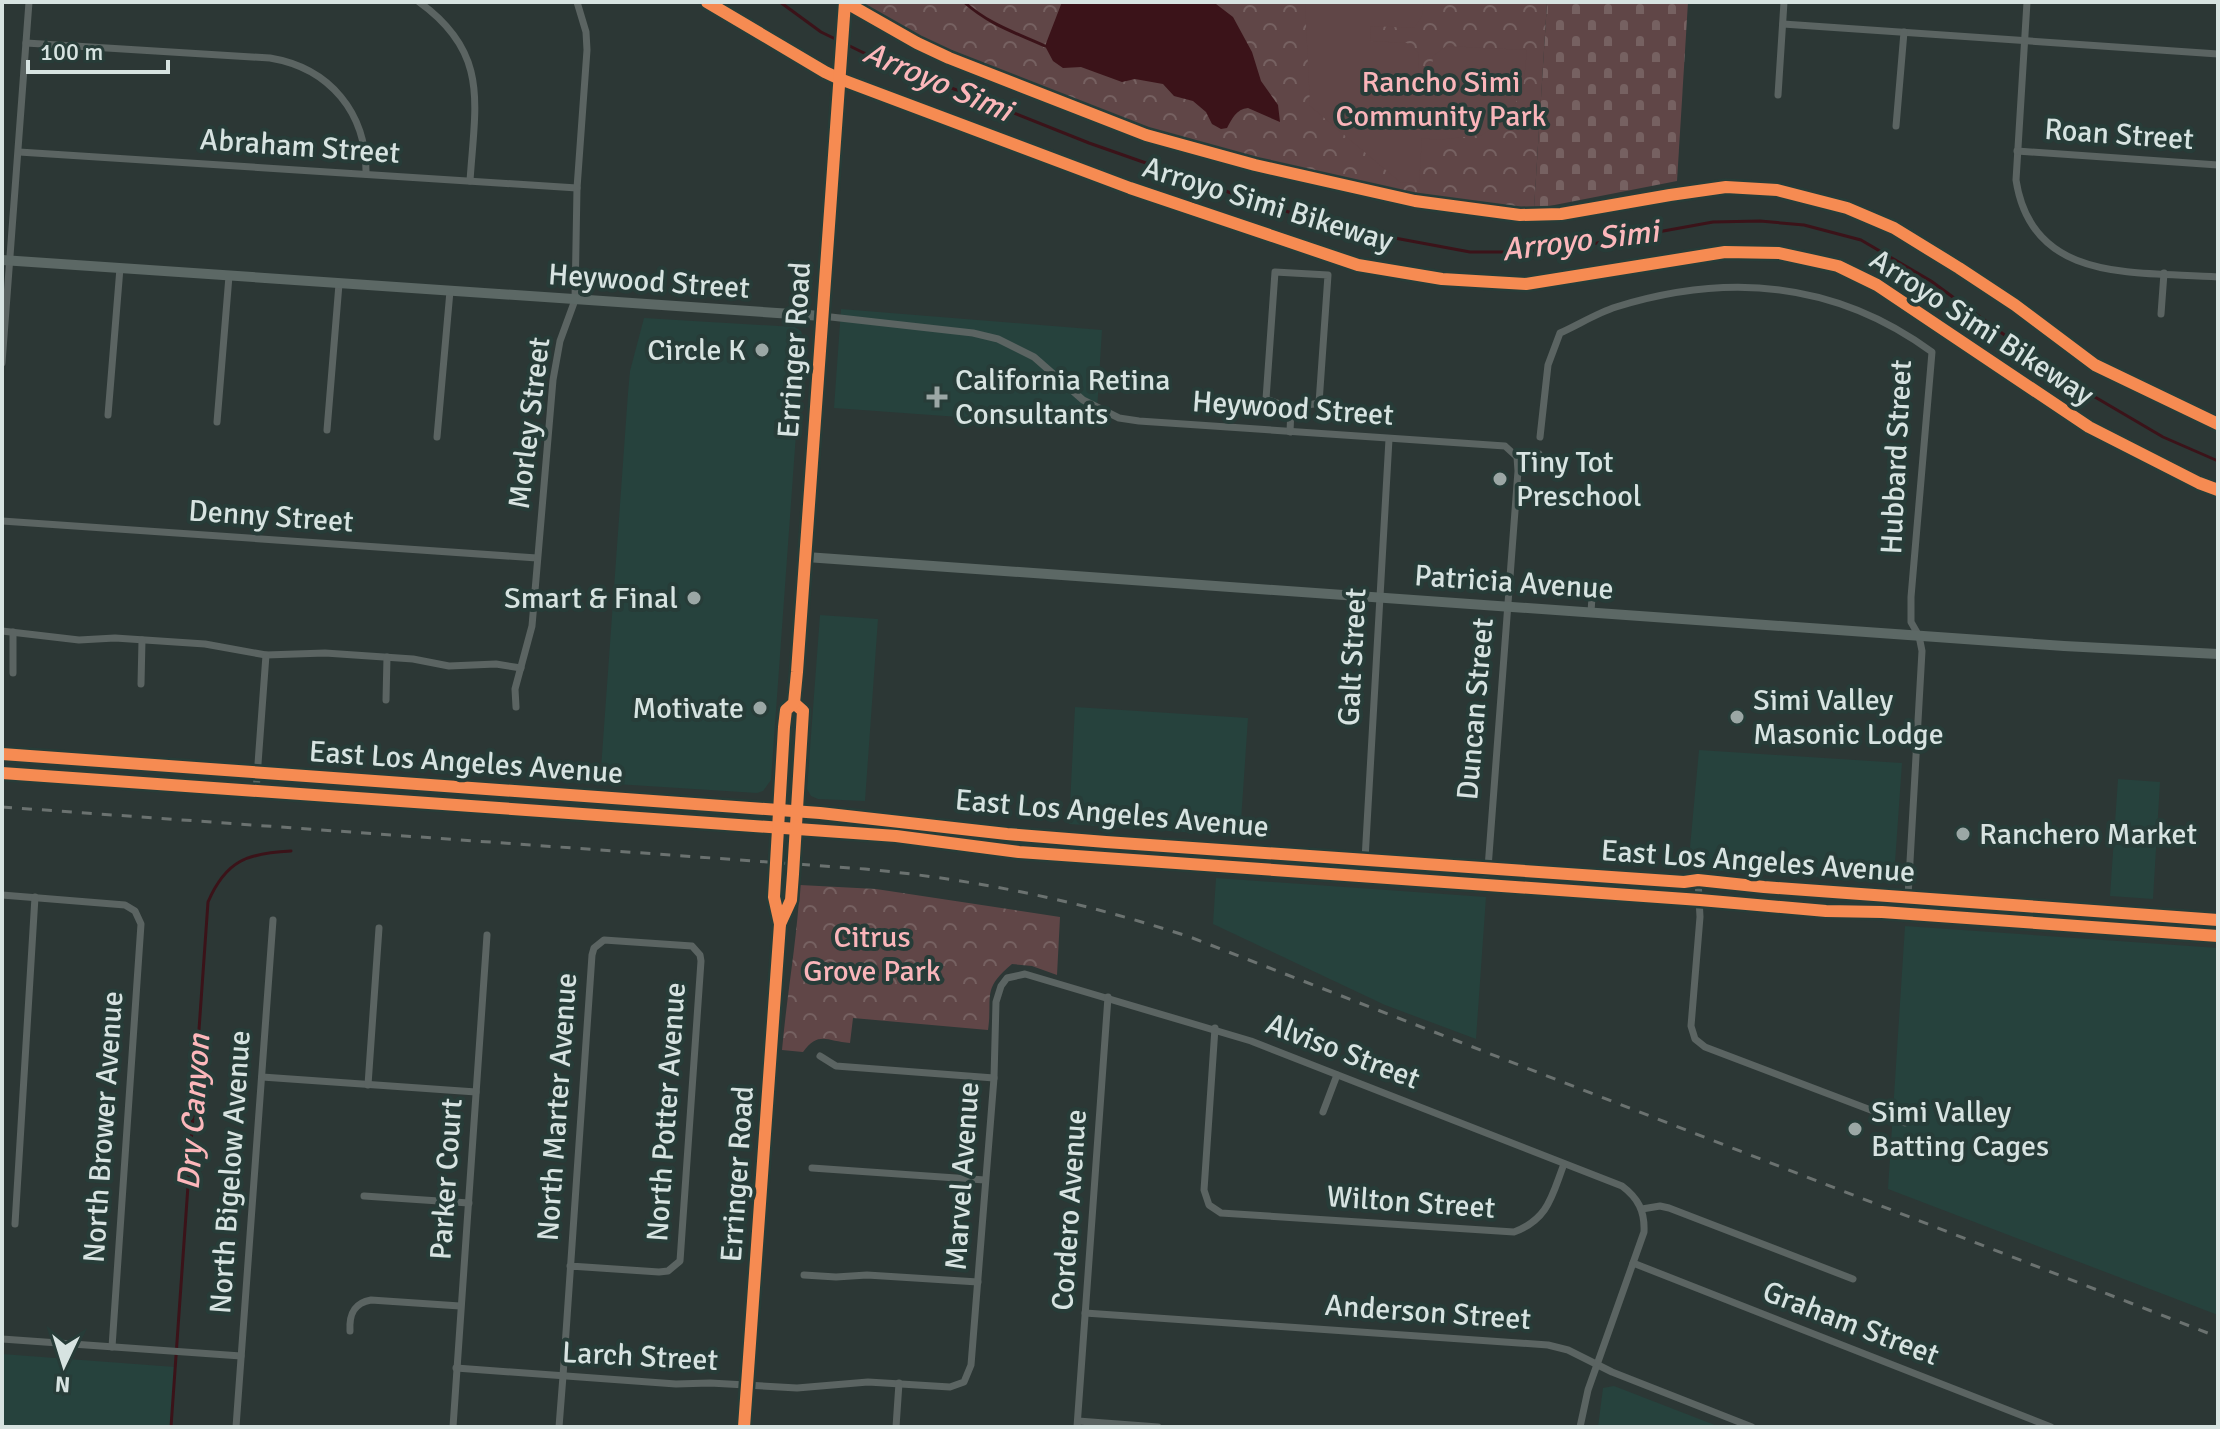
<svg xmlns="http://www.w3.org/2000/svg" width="2220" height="1429" viewBox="0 0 2220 1429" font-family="Signika,sans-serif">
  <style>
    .built { fill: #26423d }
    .cemetery { fill: url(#cemetery-stones) }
    .park { fill: url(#park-crowns) }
    .pitch { fill: #604647 }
    .water { fill: #3b1319 }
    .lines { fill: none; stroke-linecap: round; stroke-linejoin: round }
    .stream { stroke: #3b1319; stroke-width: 3 }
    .street { stroke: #5b6462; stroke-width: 7 }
    .secondary { stroke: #5c6865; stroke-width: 10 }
    .primary { stroke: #5d6c69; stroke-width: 11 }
    .rail { stroke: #6b7270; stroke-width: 3; stroke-dasharray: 10 10; stroke-linecap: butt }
    .cycleway-casing { stroke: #273c38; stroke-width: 17 }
    .cycleway { stroke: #f68b52; stroke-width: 12 }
    .poi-dot { fill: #9ba7a5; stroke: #273c38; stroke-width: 3 }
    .labels { text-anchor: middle; stroke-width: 8; stroke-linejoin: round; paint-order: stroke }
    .park-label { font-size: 30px; fill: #fab5ba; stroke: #273c38 }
    .street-label { font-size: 30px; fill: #d7e3e1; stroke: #273c38 }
    .poi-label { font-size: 30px; fill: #d7e3e1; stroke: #273c38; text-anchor: start }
    .water-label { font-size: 32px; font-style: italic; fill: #fcb7bb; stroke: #273c38 }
  </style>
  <defs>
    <pattern id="cemetery-stones" width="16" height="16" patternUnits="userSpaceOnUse" patternTransform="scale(2)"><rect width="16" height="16" fill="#604647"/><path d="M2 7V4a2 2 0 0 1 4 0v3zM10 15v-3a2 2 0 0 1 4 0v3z" fill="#766161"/></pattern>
    <pattern id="park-crowns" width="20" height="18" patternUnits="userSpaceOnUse" patternTransform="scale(2)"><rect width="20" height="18" fill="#604647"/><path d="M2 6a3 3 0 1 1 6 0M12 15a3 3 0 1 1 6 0" fill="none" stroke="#766161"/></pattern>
  </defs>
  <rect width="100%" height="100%" fill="#2c3735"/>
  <!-- built -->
  <g class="built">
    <path d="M 841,309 L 1102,330 L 1096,427 L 834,408 Z"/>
    <path d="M 644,318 L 795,327 L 801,331 L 803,337 L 771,780 L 763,791 L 757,793 L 600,783 L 628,393 L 630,371 Z"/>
    <path d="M 820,615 L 878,619 L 865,801 L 818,799 L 811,796 L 807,789 Z"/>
    <path d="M 1075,707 L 1248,718 L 1240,836 L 1069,824 Z"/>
    <path d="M 1699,750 L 1902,763 L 1894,877 L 1885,881 L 1688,869 Z"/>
    <path d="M 2118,779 L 2160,782 L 2153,899 L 2110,896 Z"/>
    <path d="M 1216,878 L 1486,897 L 1476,1039 L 1385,1005 L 1213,924 Z"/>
    <path d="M 1905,926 L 2218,948 L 2218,1315 L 1888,1189 Z"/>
    <path d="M 2,1354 L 175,1367 L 170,1427 L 2,1427 Z"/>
    <path d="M 1614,1386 L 1720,1427 L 1598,1427 L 1603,1388 Z"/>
  </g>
  <!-- cemetery -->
  <path class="cemetery" d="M 1547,2 L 1688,2 L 1677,181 L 1534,209 Z"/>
  <!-- park -->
  <g class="park">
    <path d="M 1547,2 L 1534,209 L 1472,204 L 1389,190 L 1227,151 L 1166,134 L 930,45 L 885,20 L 862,3 Z"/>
    <path d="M 800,885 L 876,889 L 1060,917 L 1057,975 L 1032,966 L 1012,964 C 981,990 993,995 988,1030 L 853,1018 L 850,1043 C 828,1042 819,1030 803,1052 L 782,1050 C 787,994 797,940 800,885 Z"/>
  </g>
  <!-- pitch -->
  <path class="pitch" d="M 1305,2 L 1424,2 L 1422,16 L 1414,28 L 1371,26 L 1370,41 L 1407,43 L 1419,53 L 1418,86 L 1431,88 L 1433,56 L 1446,46 L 1527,50 L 1523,90 L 1506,119 L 1482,135 L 1437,140 L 1422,138 L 1419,184 L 1400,182 L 1310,106 Z"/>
  <!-- water -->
  <path class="water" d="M 1062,2 L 1207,2 L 1216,4 L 1233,17 L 1252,52 L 1261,81 L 1278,105 L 1280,122 L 1248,108 C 1236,109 1232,119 1227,128 L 1221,129 L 1212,124 L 1206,112 L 1193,101 L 1174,96 L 1163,84 L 1135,79 L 1122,82 L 1081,67 L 1063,68 L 1053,61 L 1045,46 Z"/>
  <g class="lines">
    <!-- stream -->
    <g class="stream">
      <path d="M 780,2 L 821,32 L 864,53 L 1089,143 L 1271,207 L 1357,231 L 1470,252 L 1522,252 L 1597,243 L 1713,222 L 1760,221 L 1804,225 L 1861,240 L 1931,281 L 2066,380 L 2163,437 L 2218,461"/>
      <path d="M 964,2 C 990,25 1014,32 1045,46"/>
      <path d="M 171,1427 L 208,902 C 226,860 248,853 291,851"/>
    </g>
    <!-- street -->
    <g class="street">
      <path d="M 419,2 C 490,53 475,104 470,181"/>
      <path d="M 2027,2 L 2016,180 C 2032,285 2138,271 2218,277"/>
      <path d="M 1783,24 L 2218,54"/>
      <path d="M 26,43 L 270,58 C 330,68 367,113 366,174"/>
      <path d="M 1778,95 L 1784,2"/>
      <path d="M 1896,126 L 1904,32"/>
      <path d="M 2017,151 L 2218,165"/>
      <path d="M 19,152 L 577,188"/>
      <path d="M 1275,272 L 1328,275 L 1319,403 L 1291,408 L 1266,399 Z"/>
      <path d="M 2161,314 L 2164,273"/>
      <path d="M 822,316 L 973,333 L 998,339 L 1034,357 L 1083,400 L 1119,418 L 1139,421 L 1505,446 L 1517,457 L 1518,471 L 1488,868 L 1484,885"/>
      <path d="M 2,363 L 29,2"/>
      <path d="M 108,415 L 120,268"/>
      <path d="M 217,422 L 229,276"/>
      <path d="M 327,430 L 339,284"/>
      <path d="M 1290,432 L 1291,408"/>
      <path d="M 437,437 L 450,291"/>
      <path d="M 1540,437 L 1548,365 L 1560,333 C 1578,325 1597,313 1616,307 C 1729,272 1835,281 1932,352 L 1911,597 L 1911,622 L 1919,636 L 1922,651 L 1907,914"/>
      <path d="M 1517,457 L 1539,454"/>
      <path d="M 2,521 L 537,558"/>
      <path d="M 1591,612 L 1592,597"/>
      <path d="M 2,631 L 79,640 L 115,638 L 205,644 L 266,655 L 325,653 L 413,659 L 449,666 L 496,664 L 521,668"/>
      <path d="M 13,673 L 13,632"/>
      <path d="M 141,684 L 142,640"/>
      <path d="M 386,700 L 387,657"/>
      <path d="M 516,707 L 515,689 L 532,626 L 553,380 L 560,341 L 575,300 L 577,188 L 587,50 L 586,32 L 577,2"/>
      <path d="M 256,791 L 266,655"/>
      <path d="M 1364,877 L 1389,439"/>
      <path d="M 1698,880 L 1700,917 L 1691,1026 L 1695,1039 L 1705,1047 L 1905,1123"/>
      <path d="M 2,895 L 125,905 L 135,911 L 141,924 L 112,1347"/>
      <path d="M 1215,1028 L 1204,1190 L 1209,1205 L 1221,1213 L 1514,1232 C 1549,1219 1552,1195 1564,1164"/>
      <path d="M 820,1056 L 836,1066 L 994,1078"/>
      <path d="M 262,1077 L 476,1092"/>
      <path d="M 368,1085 L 379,928"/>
      <path d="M 1323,1112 L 1337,1075"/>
      <path d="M 812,1168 L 985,1180"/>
      <path d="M 364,1196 L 469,1203"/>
      <path d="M 1642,1209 L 1660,1206 L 1669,1208 L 1853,1279"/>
      <path d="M 15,1224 L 35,897"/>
      <path d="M 1633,1263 L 2051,1427"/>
      <path d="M 804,1275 L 836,1277 L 867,1275 L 978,1282"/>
      <path d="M 1085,1313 L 1548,1345 L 1568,1350 L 1612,1372 L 1752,1427"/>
      <path d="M 350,1331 C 349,1314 354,1303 371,1300 L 460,1306"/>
      <path d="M 2,1339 L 241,1356"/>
      <path d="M 456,1368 L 676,1384 L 710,1383 L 797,1388 L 868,1382 L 950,1387 L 964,1382 L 971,1365 L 994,1078 L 996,1002 L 1001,986 L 1007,978 L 1025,974 L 1251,1041 L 1622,1186 C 1638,1198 1645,1211 1644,1232 L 1588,1390 L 1580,1427"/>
      <path d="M 1078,1421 L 1158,1427"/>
      <path d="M 236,1427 L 273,920"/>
      <path d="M 453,1427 L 487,935"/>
      <path d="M 559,1427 L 563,1376 L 592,955 L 594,948 L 604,940 L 692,946 L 700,955 L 701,961 L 680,1261 L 668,1271 L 659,1272 L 570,1266"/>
      <path d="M 896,1427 L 899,1383"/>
      <path d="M 1077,1427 L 1108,997"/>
    </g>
    <!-- secondary -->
    <g class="secondary">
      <path d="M 2,260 L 822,316"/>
      <path d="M 806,557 L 2064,646 L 2218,654"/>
      <path d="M 780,924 L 791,900 L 793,874 L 803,711 L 794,703"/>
      <path d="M 744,1427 L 780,924 L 774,897 L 784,727 L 786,710 L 794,703 L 797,672 L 845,2"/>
    </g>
    <!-- primary -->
    <g class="primary">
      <path d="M 2,754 L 820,813 L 1007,834 L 1106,842 L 1684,882 L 1698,880 L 1764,887 L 2218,920"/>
      <path d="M 2,773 L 896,836 L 1019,852 L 1700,900 L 1826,911 L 1882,912 L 2218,936"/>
    </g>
    <!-- rail -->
    <path class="rail" d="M 2,807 L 865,869 C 980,880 1080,901 1190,937 L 2218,1337"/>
    <defs>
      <g id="cycleway">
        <path d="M 707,2 L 825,72 L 840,79 L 1130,188 L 1358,265 L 1442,279 L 1526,284 L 1725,252 L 1779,253 L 1838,266 L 1877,285 L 2089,427 L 2199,483 L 2218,490"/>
        <path d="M 845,2 L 917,43 L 949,58 L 1146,135 L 1255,165 L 1415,201 L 1520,215 L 1561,214 L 1670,195 L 1726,187 L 1777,190 L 1847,208 L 1894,228 L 1959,268 L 2015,305 L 2095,365 L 2218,424"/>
        <path d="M 2,754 L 820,813 L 1007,834 L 1106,842 L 1684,882 L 1698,880 L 1764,887 L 2218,920"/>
        <path d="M 2,773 L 896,836 L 1019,852 L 1700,900 L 1826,911 L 1882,912 L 2218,936"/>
        <path d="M 780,924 L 791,900 L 793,874 L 803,711 L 794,703"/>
        <path d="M 744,1427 L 780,924 L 774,897 L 784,727 L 786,710 L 794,703 L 797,672 L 845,2"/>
      </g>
    </defs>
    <!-- cycleway casing -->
    <use href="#cycleway" class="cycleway-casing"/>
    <!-- cycleway -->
    <use href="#cycleway" class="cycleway"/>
  </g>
  <!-- markers -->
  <g class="poi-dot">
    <circle cx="762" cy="350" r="8"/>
    <path d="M933 385h8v8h8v8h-8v8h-8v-8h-8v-8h8z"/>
    <circle cx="1500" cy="479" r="8"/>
    <circle cx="694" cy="598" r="8"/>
    <circle cx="760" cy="708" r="8"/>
    <circle cx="1737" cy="717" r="8"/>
    <circle cx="1963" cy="834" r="8"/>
    <circle cx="1855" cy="1129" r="8"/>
  </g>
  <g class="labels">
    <!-- park labels -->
    <g class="park-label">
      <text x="1441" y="92">Rancho Simi<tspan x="1441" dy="34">Community Park</tspan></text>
      <text x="872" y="947">Citrus<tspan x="872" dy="34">Grove Park</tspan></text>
    </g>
    <!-- street labels -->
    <g class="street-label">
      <text transform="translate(2119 134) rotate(4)" y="10">Roan Street</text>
      <text transform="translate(300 146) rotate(4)" y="10">Abraham Street</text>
      <text transform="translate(1268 204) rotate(17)" y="10">Arroyo Simi Bikeway</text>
      <text transform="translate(649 281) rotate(4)" y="10">Heywood Street</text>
      <text transform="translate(1982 327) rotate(33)" y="10">Arroyo Simi Bikeway</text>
      <text transform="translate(794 350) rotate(-86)" y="10">Erringer Road</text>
      <text transform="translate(1293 408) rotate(4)" y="10">Heywood Street</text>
      <text transform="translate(529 423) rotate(-83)" y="10">Morley Street</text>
      <text transform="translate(1896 457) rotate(-87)" y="10">Hubbard Street</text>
      <text transform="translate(271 516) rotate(4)" y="10">Denny Street</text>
      <text transform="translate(1514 582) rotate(4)" y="10">Patricia Avenue</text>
      <text transform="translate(1352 657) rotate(-87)" y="10">Galt Street</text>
      <text transform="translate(1475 709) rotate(-85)" y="10">Duncan Street</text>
      <text transform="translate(466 762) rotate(4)" y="10">East Los Angeles Avenue</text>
      <text transform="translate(1112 813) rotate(5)" y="10">East Los Angeles Avenue</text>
      <text transform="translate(1758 861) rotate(4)" y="10">East Los Angeles Avenue</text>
      <text transform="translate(1343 1051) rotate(21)" y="10">Alviso Street</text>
      <text transform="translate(557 1107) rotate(-86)" y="10">North Marter Avenue</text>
      <text transform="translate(666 1112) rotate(-86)" y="10">North Potter Avenue</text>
      <text transform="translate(103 1127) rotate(-86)" y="10">North Brower Avenue</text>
      <text transform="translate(230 1172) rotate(-86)" y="10">North Bigelow Avenue</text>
      <text transform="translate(737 1174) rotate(-86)" y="10">Erringer Road</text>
      <text transform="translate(962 1176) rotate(-86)" y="10">Marvel Avenue</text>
      <text transform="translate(446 1179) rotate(-86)" y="10">Parker Court</text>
      <text transform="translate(1411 1202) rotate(4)" y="10">Wilton Street</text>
      <text transform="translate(1069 1210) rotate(-86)" y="10">Cordero Avenue</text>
      <text transform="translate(1428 1312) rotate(4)" y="10">Anderson Street</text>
      <text transform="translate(1851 1323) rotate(21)" y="10">Graham Street</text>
      <text transform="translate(640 1356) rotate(3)" y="10">Larch Street</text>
    </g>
    <!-- poi labels -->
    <g class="poi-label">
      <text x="746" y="360" text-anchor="end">Circle K</text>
      <text x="955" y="390">California Retina<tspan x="955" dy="34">Consultants</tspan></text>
      <text x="1516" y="472">Tiny Tot<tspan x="1516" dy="34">Preschool</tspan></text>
      <text x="678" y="608" text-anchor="end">Smart &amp; Final</text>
      <text x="1753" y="710">Simi Valley<tspan x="1753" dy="34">Masonic Lodge</tspan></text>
      <text x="744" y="718" text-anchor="end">Motivate</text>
      <text x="1979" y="844">Ranchero Market</text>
      <text x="1871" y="1122">Simi Valley<tspan x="1871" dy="34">Batting Cages</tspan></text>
    </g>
    <!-- water labels -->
    <g class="water-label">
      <text transform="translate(938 81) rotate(23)" y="11">Arroyo Simi</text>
      <text transform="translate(1580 240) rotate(-7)" y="11">Arroyo Simi</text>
      <text transform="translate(193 1112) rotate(-86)" y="11">Dry Canyon</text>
    </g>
  </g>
  <!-- border -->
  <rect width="2220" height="1429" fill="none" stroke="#d7e3e1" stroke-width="8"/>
  <!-- north arrow -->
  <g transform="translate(64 1365) rotate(184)" stroke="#273c38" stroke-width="6" paint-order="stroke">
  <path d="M0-6L14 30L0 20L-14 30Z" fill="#d7e3e1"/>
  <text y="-12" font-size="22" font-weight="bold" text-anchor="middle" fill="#d7e3e1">N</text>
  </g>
  <!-- scale -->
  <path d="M28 60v12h140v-12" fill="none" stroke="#d7e3e1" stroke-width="4"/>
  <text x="40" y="60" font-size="24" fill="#d7e3e1" stroke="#273c38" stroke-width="6" paint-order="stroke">100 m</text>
</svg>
